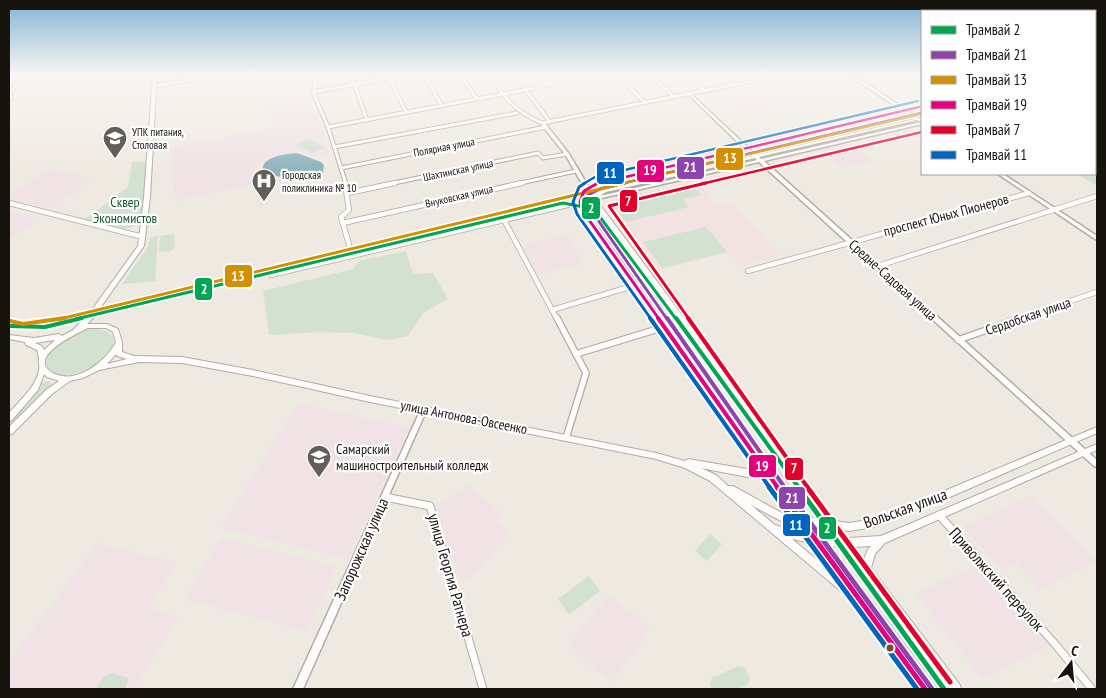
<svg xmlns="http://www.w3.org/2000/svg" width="1106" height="698" viewBox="0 0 1106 698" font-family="'PT Sans Narrow',sans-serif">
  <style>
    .education { fill: #f0e2e5 }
    .medical { fill: #f2e2e2 }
    .green { fill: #d3e1d1 }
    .water { fill: #8bb2bb }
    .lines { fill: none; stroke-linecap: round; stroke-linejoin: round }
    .minor-far3-casing { stroke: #b0aca5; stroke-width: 5 }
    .minor-far2-casing { stroke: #b0aca5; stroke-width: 6 }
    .minor-far1-casing { stroke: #b0aca5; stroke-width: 8 }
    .minor-casing { stroke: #b0aca5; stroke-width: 9 }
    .tertiary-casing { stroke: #b0aca5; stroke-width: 3 }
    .secondary-casing { stroke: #b0aca5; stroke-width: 2 }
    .minor-far3 { stroke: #fdfcfa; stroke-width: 3 }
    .minor-far2 { stroke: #fdfcfa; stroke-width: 4.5 }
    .minor-far1 { stroke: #fdfcfa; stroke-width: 5.5 }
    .minor { stroke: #fdfcfa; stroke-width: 7 }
    .tertiary { fill: #fdfcfa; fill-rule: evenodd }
    .secondary { fill: #fdfcfa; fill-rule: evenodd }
    .tram-1-far2-casing { stroke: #fff; stroke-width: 6 }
    .tram-1-far1-casing { stroke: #fff; stroke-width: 8 }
    .tram-1-casing { stroke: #fff; stroke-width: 9 }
    .tram-2-far3-casing { stroke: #fff; stroke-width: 5 }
    .tram-2-far2-casing { stroke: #fff; stroke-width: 6 }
    .tram-2-far1-casing { stroke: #fff; stroke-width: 8 }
    .tram-2-casing { stroke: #fff; stroke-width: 9 }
    .tram-3-far2-casing { stroke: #fff; stroke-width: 5 }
    .tram-3-far1-casing { stroke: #fff; stroke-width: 6 }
    .tram-3-casing { stroke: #fff; stroke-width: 8 }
    .tram-4-far3-casing { stroke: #fff; stroke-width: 5 }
    .tram-4-far2-casing { stroke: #fff; stroke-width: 6 }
    .tram-4-far1-casing { stroke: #fff; stroke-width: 8 }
    .tram-4-casing { stroke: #fff; stroke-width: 9 }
    .tram-5-far3-casing { stroke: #fff; stroke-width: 5 }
    .tram-5-far2-casing { stroke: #fff; stroke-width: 6 }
    .tram-5-far1-casing { stroke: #fff; stroke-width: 8 }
    .tram-5-casing { stroke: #fff; stroke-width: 9 }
    .tram-6-far3-casing { stroke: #fff; stroke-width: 5 }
    .tram-6-far2-casing { stroke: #fff; stroke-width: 6 }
    .tram-6-far1-casing { stroke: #fff; stroke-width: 8 }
    .tram-6-casing { stroke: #fff; stroke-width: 9 }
    .tram-1-far2 { stroke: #00a651; stroke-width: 3 }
    .tram-1-far1 { stroke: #00a651; stroke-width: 4 }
    .tram-1 { stroke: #00a651; stroke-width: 5 }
    .tram-2-far3 { stroke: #8e44ad; stroke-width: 2.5 }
    .tram-2-far2 { stroke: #8e44ad; stroke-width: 3 }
    .tram-2-far1 { stroke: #8e44ad; stroke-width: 4 }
    .tram-2 { stroke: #8e44ad; stroke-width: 5 }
    .tram-3-far2 { stroke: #d59002; stroke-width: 2.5 }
    .tram-3-far1 { stroke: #d59002; stroke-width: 3 }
    .tram-3 { stroke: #d59002; stroke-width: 4 }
    .tram-4-far3 { stroke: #e5007d; stroke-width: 2.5 }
    .tram-4-far2 { stroke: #e5007d; stroke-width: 3 }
    .tram-4-far1 { stroke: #e5007d; stroke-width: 4 }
    .tram-4 { stroke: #e5007d; stroke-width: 5 }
    .tram-5-far3 { stroke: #e4002b; stroke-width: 2.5 }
    .tram-5-far2 { stroke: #e4002b; stroke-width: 3 }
    .tram-5-far1 { stroke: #e4002b; stroke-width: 4 }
    .tram-5 { stroke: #e4002b; stroke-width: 5 }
    .tram-6-far3 { stroke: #0065bd; stroke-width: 2.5 }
    .tram-6-far2 { stroke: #0065bd; stroke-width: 3 }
    .tram-6-far1 { stroke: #0065bd; stroke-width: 4 }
    .tram-6 { stroke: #0065bd; stroke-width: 5 }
    .bus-dot { fill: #7a4b2a; stroke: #fff; stroke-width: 2 }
    .labels { text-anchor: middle; stroke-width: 4.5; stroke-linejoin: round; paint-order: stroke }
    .far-poi-label { font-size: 11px; fill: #17140e; stroke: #fff; text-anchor: start }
    .far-street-label { font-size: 11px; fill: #17140e; stroke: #fff }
    .park-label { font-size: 14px; fill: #135b33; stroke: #fff }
    .street-label { font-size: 14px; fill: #17140e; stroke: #fff }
    .poi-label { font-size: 14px; fill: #17140e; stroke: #fff; text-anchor: start }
    .near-street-label { font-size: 16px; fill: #17140e; stroke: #fff }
    .line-badge { stroke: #fff; stroke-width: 2 }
    .badge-label { font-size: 14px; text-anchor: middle; font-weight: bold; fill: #fff }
  </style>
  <rect width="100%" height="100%" fill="#efeae1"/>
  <!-- education -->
  <g class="education">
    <path d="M 244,75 L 309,75 L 313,89 L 291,93 L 288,86 L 246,93 Z"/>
    <path d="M 787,78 L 817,100 L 742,115 L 716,92 Z"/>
    <path d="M 309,93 L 330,153 L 315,156 L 301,151 L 264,158 L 254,170 L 257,183 L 175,201 L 171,148 L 272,127 L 265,101 Z"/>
    <path d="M 849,143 L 872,161 L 842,168 L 819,150 Z"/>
    <path d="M 50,169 L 93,179 L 49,209 L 9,199 L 9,195 Z"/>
    <path d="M 9,213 L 37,219 L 9,240 Z"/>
    <path d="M 566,234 L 584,263 L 538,275 L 522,245 Z"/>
    <path d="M 298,404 L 409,427 L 348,559 L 221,528 Z"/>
    <path d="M 468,485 L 502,515 L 497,521 L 510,533 L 467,581 L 454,574 L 434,507 Z"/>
    <path d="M 1030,496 L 1096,562 L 1040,590 L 1017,563 L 1002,570 L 963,526 Z"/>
    <path d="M 221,538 L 337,566 L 307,631 L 184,599 Z"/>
    <path d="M 98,543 L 177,563 L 148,608 L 178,617 L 134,689 L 9,689 L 9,662 Z"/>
    <path d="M 980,564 L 1049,645 L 983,679 L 916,593 Z"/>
    <path d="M 609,595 L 650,629 L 611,683 L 568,645 Z"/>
  </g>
  <!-- medical -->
  <path class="medical" d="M 697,181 L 717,205 L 731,202 L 780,256 L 741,266 L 730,252 L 660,271 L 610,200 Z"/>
  <!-- green -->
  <g class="green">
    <path d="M 1095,110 L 1097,111 L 1097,186 L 1077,174 L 1095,174 Z"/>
    <path d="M 307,139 L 323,146 L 323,148 L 312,153 L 296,145 Z"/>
    <path d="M 146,161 L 141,224 L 126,229 L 85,219 L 128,187 L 132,162 Z"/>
    <path d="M 691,184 L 701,195 L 684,199 L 689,207 L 626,222 L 612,202 Z"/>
    <path d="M 706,227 L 727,252 L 662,268 L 643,242 Z"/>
    <path d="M 172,234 L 175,236 L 174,249 L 167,252 L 159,251 L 160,236 Z"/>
    <path d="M 158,235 L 155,281 L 122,284 L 148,247 L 150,238 Z"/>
    <path d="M 406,251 L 413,274 L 433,273 L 448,299 L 423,313 L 408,336 L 388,340 L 354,333 L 318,332 L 269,335 L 263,291 L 353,269 L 359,261 Z"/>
    <path d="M 89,329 C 147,327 89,391 50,371 L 46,365 C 47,344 71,333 89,329 Z"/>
    <path d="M 49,381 L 52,384 L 9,427 L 9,419 L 43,382 Z"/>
    <path d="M 710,534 L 722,544 L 707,561 L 695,551 Z"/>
    <path d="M 589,576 L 600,591 L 569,615 L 558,599 Z"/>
    <path d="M 738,666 L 745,668 L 750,678 L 748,684 L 738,689 L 712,689 L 710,685 L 712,678 Z"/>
    <path d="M 111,673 L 129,678 L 125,689 L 96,689 L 103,678 Z"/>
  </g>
  <!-- water -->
  <path class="water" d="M 297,153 L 321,162 L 324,165 L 323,173 C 304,185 285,177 265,174 C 255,157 286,154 297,153 Z"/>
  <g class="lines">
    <defs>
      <g id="minor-far3">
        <path d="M 313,75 L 316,84 L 313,92 L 328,127 L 346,184"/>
        <path d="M 351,75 L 367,120"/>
        <path d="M 388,75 L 406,112"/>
        <path d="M 425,75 L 441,105"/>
        <path d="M 461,75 L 476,98"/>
        <path d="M 489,75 C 504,98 516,112 542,123 L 783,75"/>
        <path d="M 539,75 L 546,83"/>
        <path d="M 617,75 L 645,103"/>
        <path d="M 651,75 L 674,97"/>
        <path d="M 688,75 L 705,91"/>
        <path d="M 720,75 L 732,85"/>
        <path d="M 544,85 L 586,75"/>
        <path d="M 155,86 L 221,75"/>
        <path d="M 525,89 L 550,122"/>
        <path d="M 313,92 L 410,75"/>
        <path d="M 11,98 L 10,94 L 22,75"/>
        <path d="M 328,127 L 535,88"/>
        <path d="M 334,147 L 517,113"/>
        <path d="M 341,168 L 546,127"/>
        <path d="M 389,184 L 538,153 L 543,158 L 567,154"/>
        <path d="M 516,184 L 576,171"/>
      </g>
      <g id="minor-far2">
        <path d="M 345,183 L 349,210 L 341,217 L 350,248"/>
        <path d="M 348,193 L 395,183"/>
        <path d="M 9,203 L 143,237"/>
        <path d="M 504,220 L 557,319"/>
        <path d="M 343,223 L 522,183"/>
        <path d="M 878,266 L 1097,196"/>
        <path d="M 748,271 L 1029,193"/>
        <path d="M 271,275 L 593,199"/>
        <path d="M 552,310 L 643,283"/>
        <path d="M 1017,319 L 1097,292"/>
      </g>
      <g id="minor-far1">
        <path d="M 557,318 L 586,373 L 566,438"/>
        <path d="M 958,340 L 1021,318"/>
        <path d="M 576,354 L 671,325"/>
      </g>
      <g id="minor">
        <path d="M 385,497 L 430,506 L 483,689"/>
        <path d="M 939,515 L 1055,644 L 1092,689"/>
      </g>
      <g id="tertiary">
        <path d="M 849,75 L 854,75 L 918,118 L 922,117 L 922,119 L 919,121 L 917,120 L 759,157 L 761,159 L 922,122 L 922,124 L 764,161 L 1097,460 L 1097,467 L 1094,466 L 759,162 L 593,200 L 591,199 L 565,154 L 540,123 L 544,122 L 569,154 L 594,196 L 602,190 L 752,156 L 689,95 L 688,94 L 690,93 L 756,155 L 914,119 ZM 755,158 L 757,160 L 600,196 L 606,192 Z"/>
        <path d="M 1097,80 L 1097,82 L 1095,83 L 1095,81 Z"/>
        <path d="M 998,174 L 1003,174 L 1097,236 L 1097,240 L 1095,239 Z"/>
        <path d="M 424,406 L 426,407 L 427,409 L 303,689 L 293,689 L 421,409 L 422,407 Z"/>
      </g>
      <g id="secondary">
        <path d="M 153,75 L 157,75 L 150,197 L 144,246 L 93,318 L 87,324 L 107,324 L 118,329 L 122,342 L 122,352 L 134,356 L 182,357 L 253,370 L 370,396 L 656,453 L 685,461 L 688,459 L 747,469 C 756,468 757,467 759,459 L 601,229 L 588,209 L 590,199 L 593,197 L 595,198 L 835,521 L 849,523 L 874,519 L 937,494 L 1097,427 L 1097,433 L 943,500 L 874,527 L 849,531 L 842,530 L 848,538 L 881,536 L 1097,444 L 1097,450 L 885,543 L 875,554 L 871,568 L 960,685 L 961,689 L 950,689 L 844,547 L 831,546 L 935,685 L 936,689 L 925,689 L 871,616 L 868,614 L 710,481 L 685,468 L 656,459 L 370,402 L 253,376 L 182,363 L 139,362 L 99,370 L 83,378 L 70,381 L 52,394 L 12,434 L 9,435 L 9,427 L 46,390 L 59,381 L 47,377 L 44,374 L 38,390 L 12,420 L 9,421 L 9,413 C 20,400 36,387 39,370 C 40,366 38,362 39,358 L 37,350 L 26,345 L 25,342 L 9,339 L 9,335 L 34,338 L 59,334 L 62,336 L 73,330 L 89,314 L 138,246 L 144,197 ZM 595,205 L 814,507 L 823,519 L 810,517 L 768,457 L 767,454 L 764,453 L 605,227 L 594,209 ZM 88,328 L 106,328 L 113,332 L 116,342 C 106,361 78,384 55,374 C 52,373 48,370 46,367 C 37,352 78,333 88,328 ZM 55,340 L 44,350 L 42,346 L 35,343 ZM 116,354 L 117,356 L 127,359 L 107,364 ZM 765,467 L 799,516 L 782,513 L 733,486 L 728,486 L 716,475 L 701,468 L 747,477 L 760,474 ZM 751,505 L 781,521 L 805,524 L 813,535 L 800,533 L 775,525 ZM 816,526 L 830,528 L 837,538 L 824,537 ZM 792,539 L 819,545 L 852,589 ZM 870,546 L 871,546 L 868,549 L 864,560 L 855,547 Z"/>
        <rect x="1095" y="99" width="2" height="3"/>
        <rect x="1095" y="106" width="2" height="3"/>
      </g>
    </defs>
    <!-- minor-far3 casing -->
    <use href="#minor-far3" class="minor-far3-casing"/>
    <!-- minor-far2 casing -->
    <use href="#minor-far2" class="minor-far2-casing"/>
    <!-- minor-far1 casing -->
    <use href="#minor-far1" class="minor-far1-casing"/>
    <!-- minor casing -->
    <use href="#minor" class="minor-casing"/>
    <!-- tertiary casing -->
    <use href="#tertiary" class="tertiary-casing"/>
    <!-- secondary casing -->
    <use href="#secondary" class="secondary-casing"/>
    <!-- minor-far3 -->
    <use href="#minor-far3" class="minor-far3"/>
    <!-- minor-far2 -->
    <use href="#minor-far2" class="minor-far2"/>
    <!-- minor-far1 -->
    <use href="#minor-far1" class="minor-far1"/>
    <!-- minor -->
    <use href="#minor" class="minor"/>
    <!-- tertiary -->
    <use href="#tertiary" class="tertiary"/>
    <!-- secondary -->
    <use href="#secondary" class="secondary"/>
    <defs>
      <path id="tram-1-far2" d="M 76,319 L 563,203 L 594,209 L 676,319"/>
      <g id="tram-1-far1">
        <path d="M 676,318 L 799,488"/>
        <path d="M 9,326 L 45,327 L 82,318"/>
      </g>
      <path id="tram-1" d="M 798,487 L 944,689"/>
      <path id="tram-2-far3" d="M 620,184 L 921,113"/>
      <path id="tram-2-far2" d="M 625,183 L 600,189 L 588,195 L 586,203 L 667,319"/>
      <path id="tram-2-far1" d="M 667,318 L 785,488"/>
      <path id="tram-2" d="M 784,487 L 932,689"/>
      <path id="tram-3-far2" d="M 620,184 L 921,114"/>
      <path id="tram-3-far1" d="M 60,319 L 625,183"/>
      <path id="tram-3" d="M 10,321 L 23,324 L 65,318"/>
      <path id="tram-4-far3" d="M 596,184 L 919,107"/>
      <path id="tram-4-far2" d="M 598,183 L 584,191 L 580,202 L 582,210 L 659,319"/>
      <path id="tram-4-far1" d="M 658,318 L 778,488"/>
      <path id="tram-4" d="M 777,487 L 925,689"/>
      <path id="tram-5-far3" d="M 701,184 L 922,132"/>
      <path id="tram-5-far2" d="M 689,319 L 609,206 L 706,183"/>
      <path id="tram-5-far1" d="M 688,318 L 808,488"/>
      <path id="tram-5" d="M 807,487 L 950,682"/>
      <path id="tram-6-far3" d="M 583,184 L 595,177 L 918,101"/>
      <path id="tram-6-far2" d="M 585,183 L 579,187 L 573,202 L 577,214 L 651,319"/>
      <path id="tram-6-far1" d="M 650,318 L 770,488"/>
      <path id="tram-6" d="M 769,487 L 917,689"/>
    </defs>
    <!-- tram-1-far2 casing -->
    <use href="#tram-1-far2" class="tram-1-far2-casing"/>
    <!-- tram-1-far1 casing -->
    <use href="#tram-1-far1" class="tram-1-far1-casing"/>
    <!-- tram-1 casing -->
    <use href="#tram-1" class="tram-1-casing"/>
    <!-- tram-2-far3 casing -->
    <use href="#tram-2-far3" class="tram-2-far3-casing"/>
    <!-- tram-2-far2 casing -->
    <use href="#tram-2-far2" class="tram-2-far2-casing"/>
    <!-- tram-2-far1 casing -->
    <use href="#tram-2-far1" class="tram-2-far1-casing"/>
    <!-- tram-2 casing -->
    <use href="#tram-2" class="tram-2-casing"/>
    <!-- tram-3-far2 casing -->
    <use href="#tram-3-far2" class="tram-3-far2-casing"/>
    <!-- tram-3-far1 casing -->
    <use href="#tram-3-far1" class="tram-3-far1-casing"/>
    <!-- tram-3 casing -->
    <use href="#tram-3" class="tram-3-casing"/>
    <!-- tram-4-far3 casing -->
    <use href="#tram-4-far3" class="tram-4-far3-casing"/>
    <!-- tram-4-far2 casing -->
    <use href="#tram-4-far2" class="tram-4-far2-casing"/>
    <!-- tram-4-far1 casing -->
    <use href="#tram-4-far1" class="tram-4-far1-casing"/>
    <!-- tram-4 casing -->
    <use href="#tram-4" class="tram-4-casing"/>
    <!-- tram-5-far3 casing -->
    <use href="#tram-5-far3" class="tram-5-far3-casing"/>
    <!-- tram-5-far2 casing -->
    <use href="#tram-5-far2" class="tram-5-far2-casing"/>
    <!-- tram-5-far1 casing -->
    <use href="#tram-5-far1" class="tram-5-far1-casing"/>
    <!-- tram-5 casing -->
    <use href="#tram-5" class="tram-5-casing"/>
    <!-- tram-6-far3 casing -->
    <use href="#tram-6-far3" class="tram-6-far3-casing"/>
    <!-- tram-6-far2 casing -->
    <use href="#tram-6-far2" class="tram-6-far2-casing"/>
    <!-- tram-6-far1 casing -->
    <use href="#tram-6-far1" class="tram-6-far1-casing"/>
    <!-- tram-6 casing -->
    <use href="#tram-6" class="tram-6-casing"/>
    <!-- tram-1-far2 -->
    <use href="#tram-1-far2" class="tram-1-far2"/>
    <!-- tram-1-far1 -->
    <use href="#tram-1-far1" class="tram-1-far1"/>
    <!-- tram-1 -->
    <use href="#tram-1" class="tram-1"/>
    <!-- tram-2-far3 -->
    <use href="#tram-2-far3" class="tram-2-far3"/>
    <!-- tram-2-far2 -->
    <use href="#tram-2-far2" class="tram-2-far2"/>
    <!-- tram-2-far1 -->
    <use href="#tram-2-far1" class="tram-2-far1"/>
    <!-- tram-2 -->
    <use href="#tram-2" class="tram-2"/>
    <!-- tram-3-far2 -->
    <use href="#tram-3-far2" class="tram-3-far2"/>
    <!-- tram-3-far1 -->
    <use href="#tram-3-far1" class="tram-3-far1"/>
    <!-- tram-3 -->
    <use href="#tram-3" class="tram-3"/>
    <!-- tram-4-far3 -->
    <use href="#tram-4-far3" class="tram-4-far3"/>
    <!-- tram-4-far2 -->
    <use href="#tram-4-far2" class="tram-4-far2"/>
    <!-- tram-4-far1 -->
    <use href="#tram-4-far1" class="tram-4-far1"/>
    <!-- tram-4 -->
    <use href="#tram-4" class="tram-4"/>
    <!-- tram-5-far3 -->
    <use href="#tram-5-far3" class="tram-5-far3"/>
    <!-- tram-5-far2 -->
    <use href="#tram-5-far2" class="tram-5-far2"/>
    <!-- tram-5-far1 -->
    <use href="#tram-5-far1" class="tram-5-far1"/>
    <!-- tram-5 -->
    <use href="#tram-5" class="tram-5"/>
    <!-- tram-6-far3 -->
    <use href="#tram-6-far3" class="tram-6-far3"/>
    <!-- tram-6-far2 -->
    <use href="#tram-6-far2" class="tram-6-far2"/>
    <!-- tram-6-far1 -->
    <use href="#tram-6-far1" class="tram-6-far1"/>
    <!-- tram-6 -->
    <use href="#tram-6" class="tram-6"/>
  </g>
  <!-- sky -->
  <linearGradient id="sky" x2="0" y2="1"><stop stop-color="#83b3d6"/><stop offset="0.43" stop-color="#f8f6f2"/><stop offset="1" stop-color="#f8f6f2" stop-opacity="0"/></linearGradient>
  <rect width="1106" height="173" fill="url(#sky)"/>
  <!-- icons -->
  <defs>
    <symbol id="university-pin" viewBox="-11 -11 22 30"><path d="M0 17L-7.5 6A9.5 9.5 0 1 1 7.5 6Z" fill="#635f58" stroke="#fff"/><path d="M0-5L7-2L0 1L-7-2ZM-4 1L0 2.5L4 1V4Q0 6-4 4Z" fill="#fff"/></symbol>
    <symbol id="hospital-pin" viewBox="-11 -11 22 30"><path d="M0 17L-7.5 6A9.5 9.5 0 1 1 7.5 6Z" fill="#635f58" stroke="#fff"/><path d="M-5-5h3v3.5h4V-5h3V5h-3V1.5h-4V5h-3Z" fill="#fff"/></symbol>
  </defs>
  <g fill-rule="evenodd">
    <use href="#university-pin" x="101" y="124" width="28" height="38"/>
    <use href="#hospital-pin" x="250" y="167" width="28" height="38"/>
    <use href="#university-pin" x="305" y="443" width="28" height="38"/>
  </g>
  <!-- markers -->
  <circle class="bus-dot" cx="890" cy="648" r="4.5"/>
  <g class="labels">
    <!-- far-poi labels -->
    <g class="far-poi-label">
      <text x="132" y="136">УПК питания,<tspan x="132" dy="13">Столовая</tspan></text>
      <text x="282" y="179">Городская<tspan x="282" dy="13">поликлиника № 10</tspan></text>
    </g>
    <!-- far-street labels -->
    <g class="far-street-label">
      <text transform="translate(444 147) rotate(-11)" y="4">Полярная улица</text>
      <text transform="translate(458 170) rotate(-12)" y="4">Шахтинская улица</text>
      <text transform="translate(459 196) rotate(-13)" y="4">Внуковская улица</text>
    </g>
    <!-- park labels -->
    <g class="park-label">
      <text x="125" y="207">Сквер<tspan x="125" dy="16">Экономистов</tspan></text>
    </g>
    <!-- street labels -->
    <g class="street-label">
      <text transform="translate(946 215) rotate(-15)" y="5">проспект Юных Пионеров</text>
      <text transform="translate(893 280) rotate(42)" y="5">Средне-Садовая улица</text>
      <text transform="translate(1028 316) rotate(-19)" y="5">Сердобская улица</text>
      <text transform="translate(464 417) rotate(11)" y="5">улица Антонова-Овсеенко</text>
    </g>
    <!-- poi labels -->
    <g class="poi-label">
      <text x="336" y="454">Самарский<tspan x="336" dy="16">машиностроительный колледж</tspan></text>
    </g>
    <!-- near-street labels -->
    <g class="near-street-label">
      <text transform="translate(905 508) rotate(-20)" y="6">Вольская улица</text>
      <text transform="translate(361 549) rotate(-66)" y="6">Запорожская улица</text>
      <text transform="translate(451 575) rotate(74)" y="6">улица Георгия Ратнера</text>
      <text transform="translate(997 579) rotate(48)" y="6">Приволжский переулок</text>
    </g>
  </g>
  <g class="line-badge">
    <rect x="715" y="147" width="29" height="24" rx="5" fill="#d59002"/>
    <rect x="676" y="156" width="29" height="24" rx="5" fill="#8e44ad"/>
    <rect x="636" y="159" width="29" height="24" rx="5" fill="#e5007d"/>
    <rect x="596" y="161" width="29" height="24" rx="5" fill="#0065bd"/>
    <rect x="619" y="189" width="19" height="24" rx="5" fill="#e4002b"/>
    <rect x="581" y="196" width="20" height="24" rx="5" fill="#00a651"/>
    <rect x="224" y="264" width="29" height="24" rx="5" fill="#d59002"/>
    <rect x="194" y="277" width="19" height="24" rx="5" fill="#00a651"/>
    <rect x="748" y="454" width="29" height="24" rx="5" fill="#e5007d"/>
    <rect x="784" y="457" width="20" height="24" rx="5" fill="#e4002b"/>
    <rect x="778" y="486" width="28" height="24" rx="5" fill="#8e44ad"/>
    <rect x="782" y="513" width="29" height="24" rx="5" fill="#0065bd"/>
    <rect x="818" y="516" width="19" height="24" rx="5" fill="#00a651"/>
  </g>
  <g class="badge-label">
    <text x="730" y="163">13</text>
    <text x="690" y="172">21</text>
    <text x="650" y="175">19</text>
    <text x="610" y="178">11</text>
    <text x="628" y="206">7</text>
    <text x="591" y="213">2</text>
    <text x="238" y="281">13</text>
    <text x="204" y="294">2</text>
    <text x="762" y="471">19</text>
    <text x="794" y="473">7</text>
    <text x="792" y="503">21</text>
    <text x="796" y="530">11</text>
    <text x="827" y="533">2</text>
  </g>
  <!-- border -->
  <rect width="1106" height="698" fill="none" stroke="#17140e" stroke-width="20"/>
  <!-- legend -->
  <rect x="921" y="10" width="175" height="165" fill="#ffffff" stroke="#a2a19f"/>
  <rect x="931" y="26" width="25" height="8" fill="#00a651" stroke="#a2a19f"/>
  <text x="966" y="35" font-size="15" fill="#17140e">Трамвай 2</text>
  <rect x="931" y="51" width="25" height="8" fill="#8e44ad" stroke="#a2a19f"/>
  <text x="966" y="60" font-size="15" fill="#17140e">Трамвай 21</text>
  <rect x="931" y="76" width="25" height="8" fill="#d59002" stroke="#a2a19f"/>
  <text x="966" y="85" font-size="15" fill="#17140e">Трамвай 13</text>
  <rect x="931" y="101" width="25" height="8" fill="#e5007d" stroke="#a2a19f"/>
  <text x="966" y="110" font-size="15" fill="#17140e">Трамвай 19</text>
  <rect x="931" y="126" width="25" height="8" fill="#e4002b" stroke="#a2a19f"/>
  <text x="966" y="135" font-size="15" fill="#17140e">Трамвай 7</text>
  <rect x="931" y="151" width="25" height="8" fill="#0065bd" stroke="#a2a19f"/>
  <text x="966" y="160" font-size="15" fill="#17140e">Трамвай 11</text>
  <!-- north arrow -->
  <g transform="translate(1071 663) rotate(16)" stroke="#ffffff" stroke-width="4" paint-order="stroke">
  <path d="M0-4L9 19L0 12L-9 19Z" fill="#17140e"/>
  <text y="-8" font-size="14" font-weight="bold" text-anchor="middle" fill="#17140e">С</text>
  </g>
</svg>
